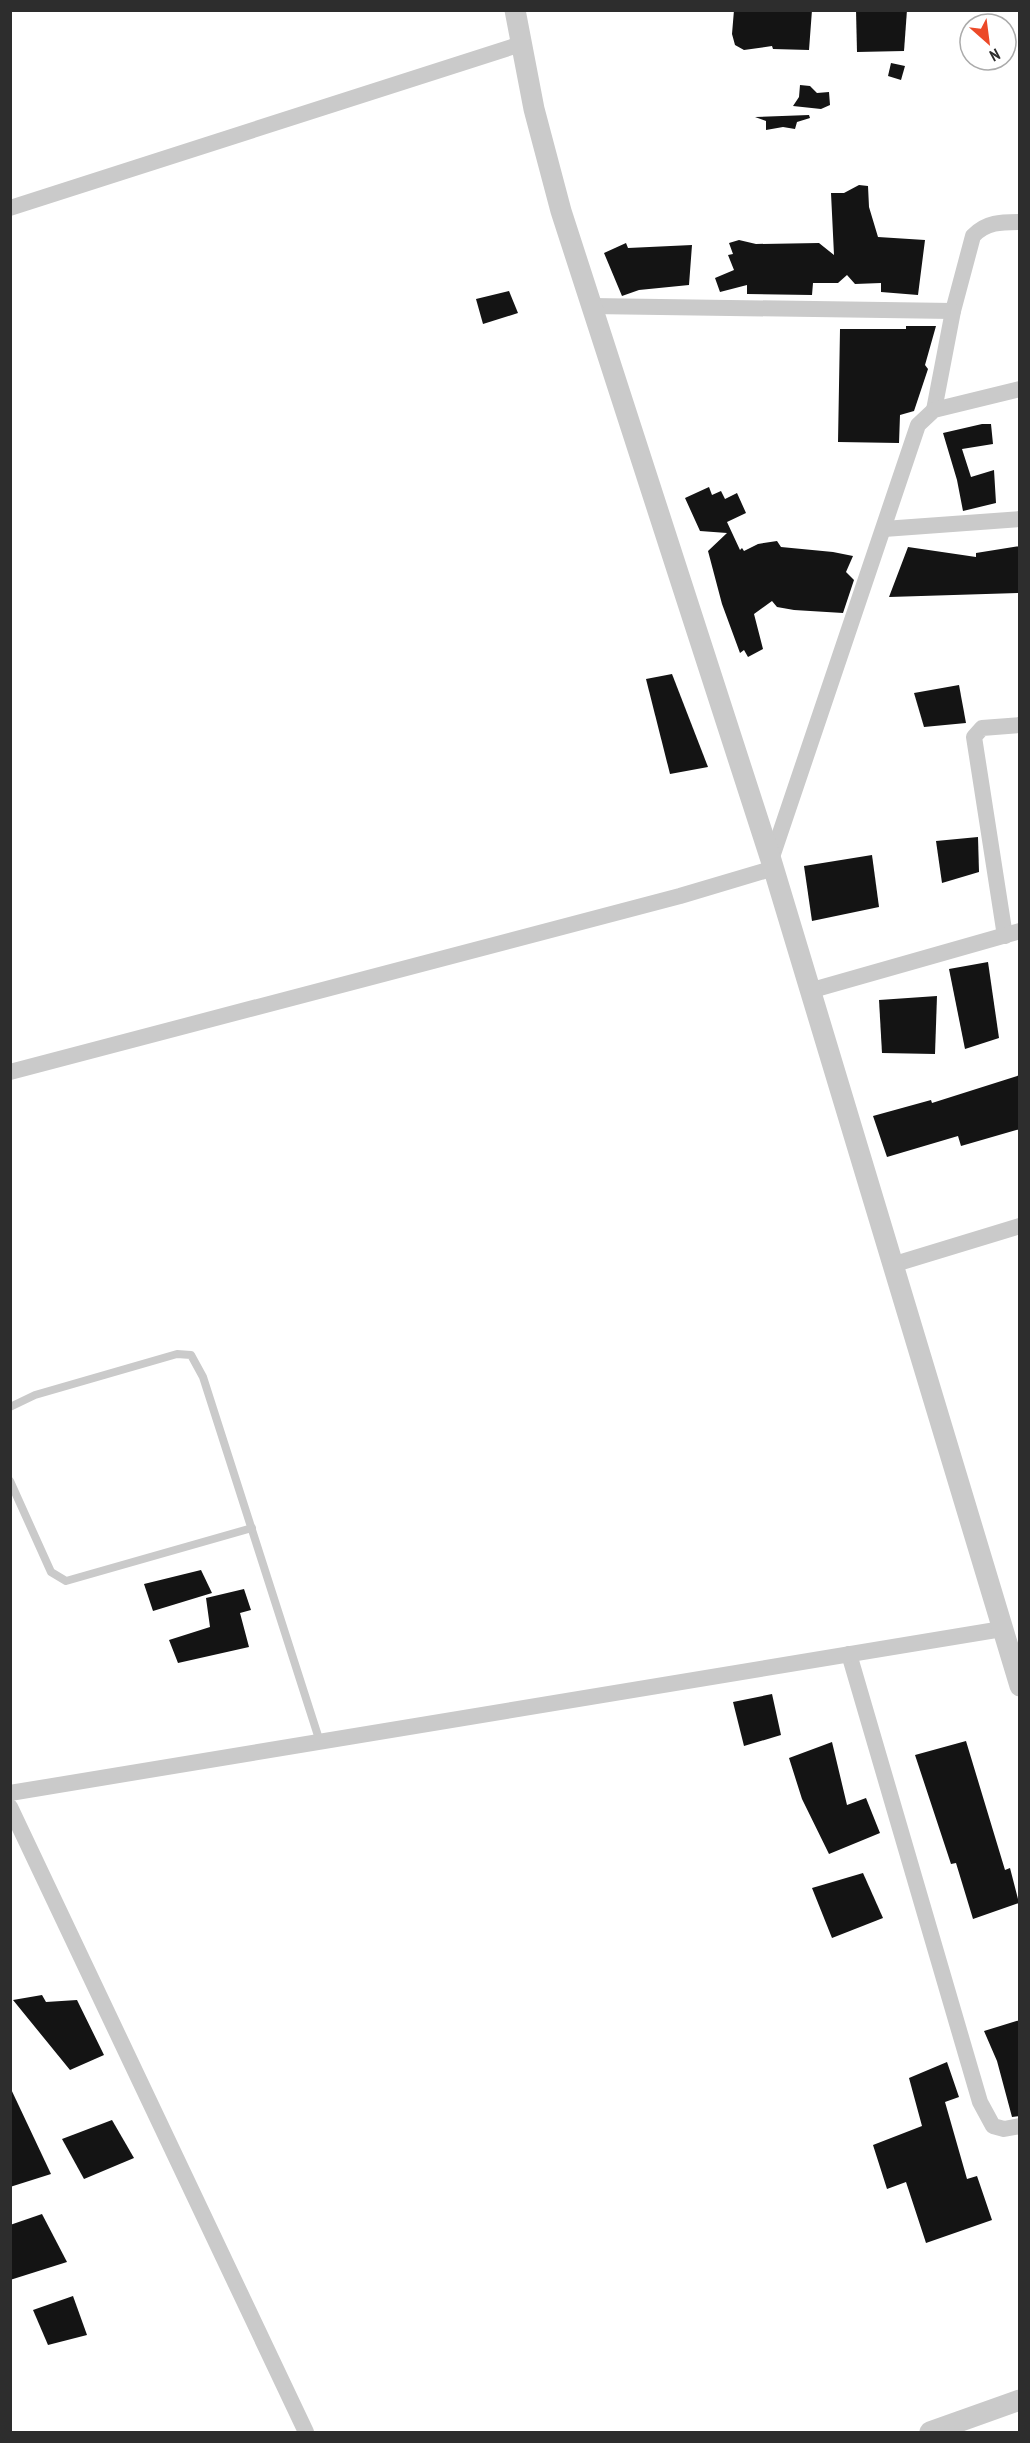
<svg xmlns="http://www.w3.org/2000/svg" width="1030" height="2443" viewBox="0 0 1030 2443" font-family="'PT Sans Narrow',sans-serif">
  <style>
    .building { fill: #141414 }
    .lines { fill: none; stroke-linecap: round; stroke-linejoin: round }
    .service { stroke: #cacaca; stroke-width: 8 }
    .minor { stroke: #cacaca; stroke-width: 16 }
    .tertiary { stroke: #cacaca; stroke-width: 21 }
  </style>
  <rect width="100%" height="100%" fill="#fff"/>
  <!-- building -->
  <g class="building">
    <path d="M 734,10 L 812,10 L 809,50 L 773,49 L 772,46 L 744,50 L 735,45 L 732,34 Z"/>
    <path d="M 856,10 L 907,10 L 904,51 L 857,52 Z"/>
    <path d="M 891,63 L 905,66 L 901,80 L 888,76 Z"/>
    <path d="M 800,85 L 810,86 L 817,93 L 829,92 L 830,105 L 821,109 L 793,106 L 799,97 Z"/>
    <path d="M 809,115 L 810,118 L 797,122 L 795,129 L 783,127 L 766,130 L 766,121 L 755,117 Z"/>
    <path d="M 859,185 L 868,186 L 869,207 L 878,237 L 925,240 L 918,295 L 881,292 L 881,283 L 855,284 L 847,275 L 838,283 L 813,283 L 812,295 L 747,294 L 747,285 L 720,292 L 715,278 L 734,270 L 728,255 L 733,254 L 729,243 L 739,240 L 756,244 L 819,243 L 834,255 L 831,193 L 844,193 Z"/>
    <path d="M 626,243 L 628,248 L 692,245 L 689,285 L 639,290 L 622,296 L 604,253 Z"/>
    <path d="M 509,291 L 518,313 L 483,324 L 476,299 Z"/>
    <path d="M 906,326 L 936,326 L 925,365 L 928,369 L 914,411 L 900,415 L 899,443 L 838,442 L 840,329 L 906,329 Z"/>
    <path d="M 982,424 L 991,424 L 993,444 L 962,449 L 971,477 L 994,470 L 996,503 L 963,511 L 957,480 L 943,433 Z"/>
    <path d="M 709,487 L 712,495 L 721,491 L 725,499 L 737,493 L 746,513 L 727,522 L 740,550 L 742,548 L 744,551 L 758,544 L 777,541 L 781,547 L 833,552 L 853,556 L 846,572 L 854,580 L 843,613 L 794,610 L 777,607 L 772,601 L 754,614 L 763,649 L 748,657 L 744,650 L 740,653 L 722,604 L 708,551 L 727,533 L 700,531 L 685,498 Z"/>
    <path d="M 1020,546 L 1020,593 L 889,597 L 908,547 L 976,557 L 976,553 Z"/>
    <path d="M 672,674 L 708,767 L 670,774 L 646,679 Z"/>
    <path d="M 959,685 L 966,723 L 924,727 L 914,693 Z"/>
    <path d="M 978,837 L 979,872 L 942,883 L 936,841 Z"/>
    <path d="M 872,855 L 879,907 L 812,921 L 804,866 Z"/>
    <path d="M 988,962 L 999,1038 L 965,1049 L 949,969 Z"/>
    <path d="M 937,996 L 935,1054 L 882,1053 L 879,1000 Z"/>
    <path d="M 1020,1075 L 1020,1129 L 961,1146 L 958,1136 L 887,1157 L 873,1116 L 931,1100 L 932,1103 Z"/>
    <path d="M 201,1570 L 212,1593 L 153,1611 L 144,1584 Z"/>
    <path d="M 244,1589 L 251,1610 L 240,1613 L 249,1647 L 178,1663 L 169,1640 L 210,1627 L 206,1598 Z"/>
    <path d="M 772,1694 L 781,1735 L 744,1746 L 733,1702 Z"/>
    <path d="M 966,1741 L 1005,1870 L 1010,1868 L 1019,1903 L 973,1919 L 956,1863 L 951,1864 L 915,1755 Z"/>
    <path d="M 832,1742 L 847,1805 L 866,1798 L 880,1833 L 829,1854 L 802,1799 L 789,1758 Z"/>
    <path d="M 863,1873 L 883,1918 L 832,1938 L 812,1888 Z"/>
    <path d="M 42,1995 L 46,2002 L 77,2000 L 104,2055 L 70,2070 L 13,2000 Z"/>
    <path d="M 1020,2020 L 1020,2116 L 1012,2117 L 997,2061 L 984,2031 Z"/>
    <path d="M 947,2062 L 959,2097 L 945,2102 L 967,2179 L 977,2176 L 992,2220 L 926,2243 L 906,2182 L 887,2189 L 873,2145 L 922,2126 L 909,2078 Z"/>
    <path d="M 10,2087 L 51,2174 L 10,2187 Z"/>
    <path d="M 112,2120 L 134,2158 L 84,2179 L 62,2139 Z"/>
    <path d="M 42,2214 L 67,2262 L 10,2280 L 10,2225 Z"/>
    <path d="M 73,2296 L 87,2335 L 48,2345 L 33,2310 Z"/>
  </g>
  <g class="lines">
    <!-- service -->
    <g class="service">
      <path d="M 10,1407 L 35,1395 L 177,1354 L 191,1355 L 203,1377 L 320,1742"/>
      <path d="M 10,1481 L 51,1572 L 66,1581 L 252,1528"/>
    </g>
    <!-- minor -->
    <g class="minor">
      <path d="M 10,208 L 521,44"/>
      <path d="M 591,306 L 953,311 L 973,236 C 986,222 1001,222 1020,222"/>
      <path d="M 934,410 L 953,311"/>
      <path d="M 884,529 L 1020,519"/>
      <path d="M 771,860 L 918,425 L 934,410 L 1020,389"/>
      <path d="M 1005,936 L 974,737 L 982,728 L 1020,725"/>
      <path d="M 809,991 L 1020,931"/>
      <path d="M 10,1072 L 680,896 L 774,868"/>
      <path d="M 892,1265 L 1020,1226"/>
      <path d="M 849,1654 L 980,2102 L 993,2126 L 1004,2129 L 1020,2126"/>
      <path d="M 10,1793 L 1002,1629"/>
      <path d="M 10,1807 L 306,2432"/>
    </g>
    <!-- tertiary -->
    <g class="tertiary">
      <path d="M 515,10 L 534,109 L 561,211 L 771,860 L 1020,1686"/>
      <path d="M 930,2432 L 1020,2400"/>
    </g>
  </g>
  <!-- border -->
  <rect width="1030" height="2443" fill="none" stroke="#2d2d2d" stroke-width="24"/>
  <!-- north arrow -->
  <g transform="translate(988 42) rotate(152)"><circle r="28" fill="#ffffff" stroke="#ababab" stroke-width="1.5"/>
  <path d="M0-4.5L10 22L0 15L-10 22Z" fill="#ec4928"/>
  <text y="-9" font-size="16" font-weight="bold" text-anchor="middle" fill="#2d2d2d">N</text>
  </g>
</svg>
